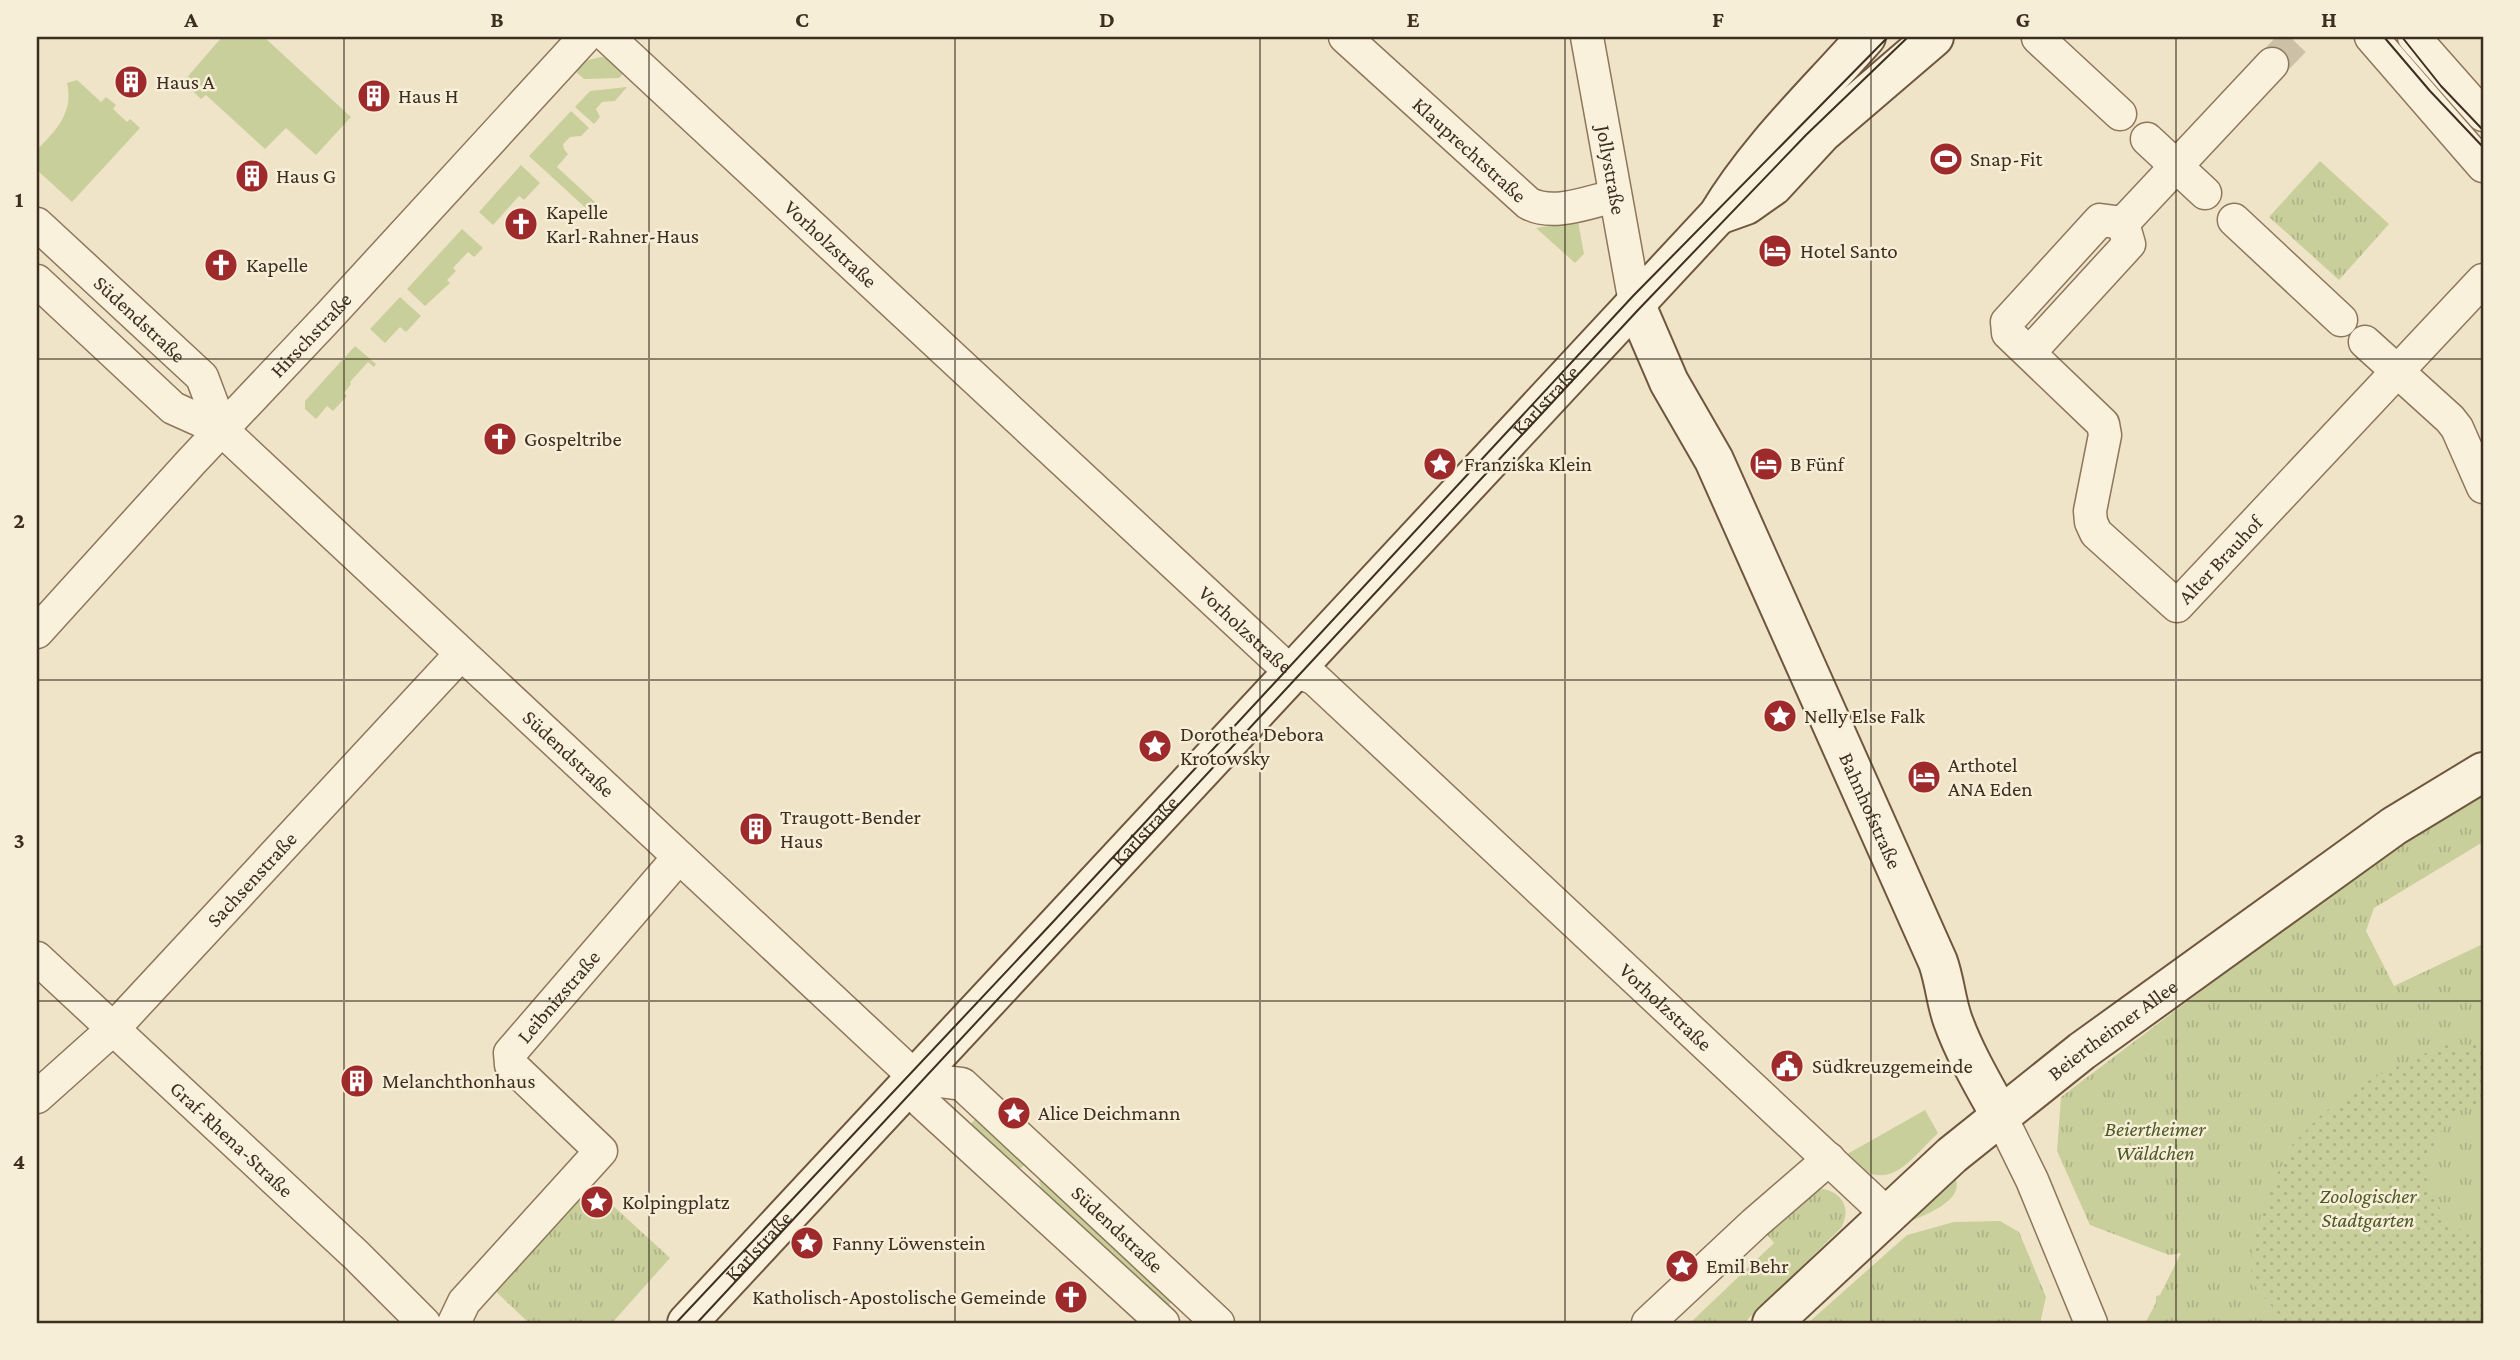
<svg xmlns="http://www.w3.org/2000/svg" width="2520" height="1360" viewBox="0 0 2520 1360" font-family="'Crimson Pro',serif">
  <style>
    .grass { fill: #c9cf9b }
    .park { fill: url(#park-tufts) }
    .garden { fill: url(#garden-dots) }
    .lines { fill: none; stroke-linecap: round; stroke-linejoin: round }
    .street-tunnel { stroke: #ccc0a6; stroke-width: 32; stroke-dasharray: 32 16; stroke-linecap: butt }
    .street-casing { stroke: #8d765c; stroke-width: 35 }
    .secondary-casing { stroke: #6f573f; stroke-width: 42 }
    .street { stroke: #faf1dc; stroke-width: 32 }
    .secondary { stroke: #faf1dc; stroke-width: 38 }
    .tram { stroke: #3d2e20; stroke-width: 2 }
    .grid { fill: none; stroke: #3d2e20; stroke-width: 2; stroke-opacity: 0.55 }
    .labels { text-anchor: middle; stroke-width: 5; stroke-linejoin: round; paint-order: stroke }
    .poi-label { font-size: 21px; fill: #3d2e20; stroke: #f7eed8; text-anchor: start }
    .street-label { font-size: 21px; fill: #3d2e20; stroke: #f7eed8 }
    .park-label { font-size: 21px; font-style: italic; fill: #4d5a26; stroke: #f7eed8 }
    .neatline { fill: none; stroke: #3d2e20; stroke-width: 2.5 }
    .grid-label { font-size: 23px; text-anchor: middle; font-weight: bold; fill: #3d2e20 }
  </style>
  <defs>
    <pattern id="park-tufts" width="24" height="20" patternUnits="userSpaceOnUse" patternTransform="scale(1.75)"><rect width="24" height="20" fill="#c9cf9b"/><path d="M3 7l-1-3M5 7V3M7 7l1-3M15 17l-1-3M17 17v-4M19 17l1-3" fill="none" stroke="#aeb285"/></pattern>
    <pattern id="garden-dots" width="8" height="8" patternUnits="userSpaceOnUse" patternTransform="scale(1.75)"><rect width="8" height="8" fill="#c9cf9b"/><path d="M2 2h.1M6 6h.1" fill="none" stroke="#aeb285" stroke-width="1.8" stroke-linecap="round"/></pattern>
  </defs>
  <rect width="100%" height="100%" fill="#f0e4c8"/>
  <!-- grass -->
  <g class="grass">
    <path d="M 222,37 L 264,37 L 351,117 L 316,155 L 286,128 L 265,149 L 206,95 L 201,99 L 183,82 Z"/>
    <path d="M 601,57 L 615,59 L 628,69 L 619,78 L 584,79 L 574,70 L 588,60 Z"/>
    <path d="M 77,80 L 101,102 L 106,97 L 116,105 L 113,109 L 127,122 L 130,119 L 140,128 L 72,202 L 37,170 L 37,150 C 56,130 74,113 67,83 Z"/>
    <path d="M 627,87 L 615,101 L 602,102 L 596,109 L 600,117 L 594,124 L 575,107 L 590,91 Z"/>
    <path d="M 571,111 L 589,128 L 581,136 L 570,137 L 563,144 L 564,149 L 568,154 L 557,167 L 596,203 L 589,211 L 529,156 Z"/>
    <path d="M 521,165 L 540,183 L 524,200 L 519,196 L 493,225 L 479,212 Z"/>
    <path d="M 1578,221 L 1584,254 L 1575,263 L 1536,228 Z"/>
    <path d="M 462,229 L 483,248 L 474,257 L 468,252 L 453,268 L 456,271 L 447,280 L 450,283 L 425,306 L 407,289 Z"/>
    <path d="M 400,297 L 421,316 L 406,332 L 400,327 L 385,343 L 370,329 Z"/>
    <path d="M 355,346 L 376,364 L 374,367 L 368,362 L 350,382 L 351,384 L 344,393 L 347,396 L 333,411 L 327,406 L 316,419 L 305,409 L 305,401 Z"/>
    <path d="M 1925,1110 L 1938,1133 C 1903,1167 1889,1195 1842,1157 Z"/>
    <path d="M 977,1117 L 1027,1162 L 1021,1168 L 1007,1169 L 965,1130 Z"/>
    <path d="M 1955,1177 C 1966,1201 1924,1215 1907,1223 Z"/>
    <path d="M 1043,1178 L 1175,1298 L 1161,1313 L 1049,1210 L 1039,1182 Z"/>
  </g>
  <!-- park -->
  <g class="park">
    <path d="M 2320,161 L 2389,224 L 2339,280 L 2269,217 Z"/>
    <path d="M 2483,790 L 2483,842 L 2374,908 L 2366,931 L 2394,986 L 2483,944 L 2483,1323 L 2145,1323 L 2156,1303 L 2156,1296 L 2160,1295 L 2181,1253 L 2169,1255 L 2090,1225 L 2057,1151 L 2061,1097 L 2402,839 Z"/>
    <path d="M 586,1181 L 670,1258 L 612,1323 L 529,1323 L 490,1286 Z"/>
    <path d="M 1824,1189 C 1844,1194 1851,1210 1841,1228 L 1744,1323 L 1690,1323 L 1774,1243 L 1763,1230 L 1815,1190 Z"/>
    <path d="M 2000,1221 L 2019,1232 L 2046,1297 L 2040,1323 L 1808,1323 L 1907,1235 L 1954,1222 Z"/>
  </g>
  <!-- garden -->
  <path class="garden" d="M 2481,1041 L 2483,1042 L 2483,1101 C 2477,1104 2469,1105 2463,1109 C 2435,1127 2419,1170 2435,1200 C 2445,1220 2463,1234 2483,1242 L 2483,1323 L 2286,1323 L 2251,1281 L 2252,1243 L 2271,1185 L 2294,1143 L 2322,1114 L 2371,1079 L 2445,1044 L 2462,1052 Z"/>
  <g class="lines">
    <!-- street-tunnel -->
    <path class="street-tunnel" d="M 2272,64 L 2298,37"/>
    <defs>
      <g id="street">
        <path id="s1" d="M 608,37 L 1283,665 L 1315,679 L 1888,1215"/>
        <path id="s2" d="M 1345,37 L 1528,203 C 1553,217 1588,202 1615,196"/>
        <path id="s3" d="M 1587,37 L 1635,303"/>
        <path d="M 2371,37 L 2483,166"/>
        <path d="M 2414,37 L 2483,115"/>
        <path d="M 2038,38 L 2120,114"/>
        <path d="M 2147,139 L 2205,193"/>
        <path d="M 2234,220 L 2341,320"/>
        <path id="s4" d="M 2123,223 L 2100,220 L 2007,322 L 2008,333 L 2103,424 L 2105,435 L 2090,511 L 2091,522 L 2096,533 L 2177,606 L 2483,280"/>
        <path d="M 2123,223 L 2272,64"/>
        <path id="s5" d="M 37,224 L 202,377 L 222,430"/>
        <path id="s6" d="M 37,281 L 173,408 L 222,430 L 916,1078 L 922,1102 L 1163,1323"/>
        <path d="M 2365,342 L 2450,419 L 2457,428 L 2483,487"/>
        <path d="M 2030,352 L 2129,244 L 2123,223"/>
        <path id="s7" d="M 37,632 L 192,461 L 330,315 L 585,37"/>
        <path id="s8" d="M 37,958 L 357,1256 L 424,1323"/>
        <path id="s9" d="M 916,1078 L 962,1084 L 1218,1323"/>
        <path id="s10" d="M 37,1097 L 113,1029 L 461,654"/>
        <path d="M 2000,1115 L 2032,1180 L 2091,1323"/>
        <path id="s11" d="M 454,1323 L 464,1302 L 601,1151 L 511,1065 L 510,1053 L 679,857"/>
        <path d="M 1648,1323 L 1755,1223 L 1829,1159"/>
      </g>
      <g id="secondary">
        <path d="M 1718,215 L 1746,205 L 1773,186 L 1822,133 L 1934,37"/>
        <path id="s12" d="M 1635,303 L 1669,382 L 1714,460 L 1938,962 C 1945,982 1946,1002 1953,1021 C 1965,1054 1983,1084 2000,1115"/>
        <path id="s13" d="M 687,1323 L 1718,215 C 1758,148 1815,95 1866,37"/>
        <path id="s14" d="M 1772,1323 L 1952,1155 L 2082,1051 L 2394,826 L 2483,772"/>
      </g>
    </defs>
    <!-- street casing -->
    <use href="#street" class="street-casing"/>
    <!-- secondary casing -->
    <use href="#secondary" class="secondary-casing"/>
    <!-- street -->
    <use href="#street" class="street"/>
    <!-- secondary -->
    <use href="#secondary" class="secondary"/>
    <!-- tram -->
    <g class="tram">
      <path d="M 2384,37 L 2430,91 L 2483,147"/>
      <path d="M 2402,37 L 2441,86 L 2483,130"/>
      <path d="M 676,1323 L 1051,924 L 1633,296 L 1888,37"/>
      <path d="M 697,1323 L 1638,310 L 1806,135 L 1908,37"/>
    </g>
  </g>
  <!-- grid -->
  <path class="grid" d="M 344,37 L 344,1323M 649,37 L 649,1323M 955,37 L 955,1323M 1260,37 L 1260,1323M 1565,37 L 1565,1323M 1871,37 L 1871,1323M 2176,37 L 2176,1323M 37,359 L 2483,359M 37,680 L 2483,680M 37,1001 L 2483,1001"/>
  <!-- icons -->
  <defs>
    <symbol id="building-disc" viewBox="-11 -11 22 22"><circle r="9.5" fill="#9e2a2b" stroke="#f7eed8"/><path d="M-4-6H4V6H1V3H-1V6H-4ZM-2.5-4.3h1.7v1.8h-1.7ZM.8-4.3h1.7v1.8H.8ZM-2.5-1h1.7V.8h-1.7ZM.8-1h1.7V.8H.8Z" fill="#fff"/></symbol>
    <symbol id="stadium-disc" viewBox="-11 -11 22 22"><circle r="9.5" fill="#9e2a2b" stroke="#f7eed8"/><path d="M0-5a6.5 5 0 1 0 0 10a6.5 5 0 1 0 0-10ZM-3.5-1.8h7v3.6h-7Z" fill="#fff"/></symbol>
    <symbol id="church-disc" viewBox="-11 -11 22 22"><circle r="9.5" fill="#9e2a2b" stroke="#f7eed8"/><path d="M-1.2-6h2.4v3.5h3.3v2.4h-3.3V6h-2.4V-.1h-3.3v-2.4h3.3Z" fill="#fff"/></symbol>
    <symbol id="hotel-disc" viewBox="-11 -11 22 22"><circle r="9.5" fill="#9e2a2b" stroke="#f7eed8"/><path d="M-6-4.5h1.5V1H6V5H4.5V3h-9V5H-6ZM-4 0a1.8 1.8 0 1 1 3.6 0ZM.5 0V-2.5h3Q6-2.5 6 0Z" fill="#fff"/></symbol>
    <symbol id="sight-disc" viewBox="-11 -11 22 22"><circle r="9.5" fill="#9e2a2b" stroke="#f7eed8"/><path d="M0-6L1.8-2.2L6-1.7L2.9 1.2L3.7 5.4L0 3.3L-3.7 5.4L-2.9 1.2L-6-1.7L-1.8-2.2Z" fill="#fff"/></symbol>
    <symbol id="civic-disc" viewBox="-11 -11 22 22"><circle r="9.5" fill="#9e2a2b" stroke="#f7eed8"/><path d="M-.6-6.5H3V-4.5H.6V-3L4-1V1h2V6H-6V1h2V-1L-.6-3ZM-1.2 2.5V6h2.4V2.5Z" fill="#fff"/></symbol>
  </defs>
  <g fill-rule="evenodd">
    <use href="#building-disc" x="112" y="63" width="38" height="38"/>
    <use href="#building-disc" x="355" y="77" width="38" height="38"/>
    <use href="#stadium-disc" x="1927" y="140" width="38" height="38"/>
    <use href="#building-disc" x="233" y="157" width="38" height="38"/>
    <use href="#church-disc" x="502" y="205" width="38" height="38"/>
    <use href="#hotel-disc" x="1756" y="232" width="38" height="38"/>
    <use href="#church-disc" x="202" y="246" width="38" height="38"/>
    <use href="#church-disc" x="481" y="420" width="38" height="38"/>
    <use href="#sight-disc" x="1421" y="445" width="38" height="38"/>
    <use href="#hotel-disc" x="1747" y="445" width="38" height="38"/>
    <use href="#sight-disc" x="1761" y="697" width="38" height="38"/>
    <use href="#sight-disc" x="1136" y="727" width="38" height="38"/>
    <use href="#hotel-disc" x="1905" y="758" width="38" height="38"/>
    <use href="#building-disc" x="737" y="810" width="38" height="38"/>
    <use href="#civic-disc" x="1768" y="1047" width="38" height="38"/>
    <use href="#building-disc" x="338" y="1062" width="38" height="38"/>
    <use href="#sight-disc" x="995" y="1094" width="38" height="38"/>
    <use href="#sight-disc" x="578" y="1183" width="38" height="38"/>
    <use href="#sight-disc" x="788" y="1224" width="38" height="38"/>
    <use href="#sight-disc" x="1663" y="1247" width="38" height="38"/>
    <use href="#church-disc" x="1052" y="1278" width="38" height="38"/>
  </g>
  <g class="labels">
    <!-- poi labels -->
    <g class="poi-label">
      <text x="156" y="89">Haus A</text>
      <text x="398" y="103">Haus H</text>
      <text x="1970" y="166">Snap-Fit</text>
      <text x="276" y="183">Haus G</text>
      <text x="546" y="219">Kapelle<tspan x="546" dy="24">Karl-Rahner-Haus</tspan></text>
      <text x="1800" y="258">Hotel Santo</text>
      <text x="246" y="272">Kapelle</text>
      <text x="524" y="446">Gospeltribe</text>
      <text x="1464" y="471">Franziska Klein</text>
      <text x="1790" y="471">B Fünf</text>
      <text x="1804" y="723">Nelly Else Falk</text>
      <text x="1180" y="741">Dorothea Debora<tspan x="1180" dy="24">Krotowsky</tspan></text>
      <text x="1948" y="772">Arthotel<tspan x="1948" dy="24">ANA Eden</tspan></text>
      <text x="780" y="824">Traugott-Bender<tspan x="780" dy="24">Haus</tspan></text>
      <text x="1812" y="1073">Südkreuzgemeinde</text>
      <text x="382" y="1088">Melanchthonhaus</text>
      <text x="1038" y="1120">Alice Deichmann</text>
      <text x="622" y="1209">Kolpingplatz</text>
      <text x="832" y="1250">Fanny Löwenstein</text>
      <text x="1706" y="1273">Emil Behr</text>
      <text x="1046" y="1304" text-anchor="end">Katholisch-Apostolische Gemeinde</text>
    </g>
    <!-- street labels -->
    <g class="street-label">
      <text dy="7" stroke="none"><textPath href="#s2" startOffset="168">Klauprechtstraße</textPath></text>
      <text dy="7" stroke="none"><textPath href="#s3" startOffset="135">Jollystraße</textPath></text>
      <text dy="7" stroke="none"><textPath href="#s1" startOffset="304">Vorholzstraße</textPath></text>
      <text dy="7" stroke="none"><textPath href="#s5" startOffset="140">Südendstraße</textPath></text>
      <text dy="7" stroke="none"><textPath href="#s7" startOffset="404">Hirschstraße</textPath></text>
      <text dy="7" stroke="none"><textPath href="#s13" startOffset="1260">Karlstraße</textPath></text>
      <text dy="7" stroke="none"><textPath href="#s4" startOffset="588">Alter Brauhof</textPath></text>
      <text dy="7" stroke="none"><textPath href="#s1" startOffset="870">Vorholzstraße</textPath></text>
      <text dy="7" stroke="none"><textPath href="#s6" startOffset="714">Südendstraße</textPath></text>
      <text dy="7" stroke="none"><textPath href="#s12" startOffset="560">Bahnhofstraße</textPath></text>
      <text dy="7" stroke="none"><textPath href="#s13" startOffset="672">Karlstraße</textPath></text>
      <text dy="7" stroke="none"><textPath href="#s10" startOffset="306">Sachsenstraße</textPath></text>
      <text dy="7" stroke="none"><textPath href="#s11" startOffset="438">Leibnizstraße</textPath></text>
      <text dy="7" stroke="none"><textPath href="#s1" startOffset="1437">Vorholzstraße</textPath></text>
      <text dy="7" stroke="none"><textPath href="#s14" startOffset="450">Beiertheimer Allee</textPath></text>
      <text dy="7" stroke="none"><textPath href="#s8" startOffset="266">Graf-Rhena-Straße</textPath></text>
      <text dy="7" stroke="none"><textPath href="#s9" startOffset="259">Südendstraße</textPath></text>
      <text dy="7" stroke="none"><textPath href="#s13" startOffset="105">Karlstraße</textPath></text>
    </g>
    <!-- park labels -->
    <g class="park-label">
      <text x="2155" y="1136">Beiertheimer<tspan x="2155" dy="24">Wäldchen</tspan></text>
      <text x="2368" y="1203">Zoologischer<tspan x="2368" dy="24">Stadtgarten</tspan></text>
    </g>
  </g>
  <!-- border -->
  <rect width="2520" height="1360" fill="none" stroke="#f7eed8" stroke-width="77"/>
  <rect x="38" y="38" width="2444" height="1284" class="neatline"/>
  <g class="grid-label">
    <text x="191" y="27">A</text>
    <text x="497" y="27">B</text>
    <text x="802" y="27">C</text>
    <text x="1107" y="27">D</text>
    <text x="1413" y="27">E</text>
    <text x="1718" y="27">F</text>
    <text x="2023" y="27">G</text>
    <text x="2329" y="27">H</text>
    <text x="19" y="207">1</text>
    <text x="19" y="528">2</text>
    <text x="19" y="848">3</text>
    <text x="19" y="1169">4</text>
  </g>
</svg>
